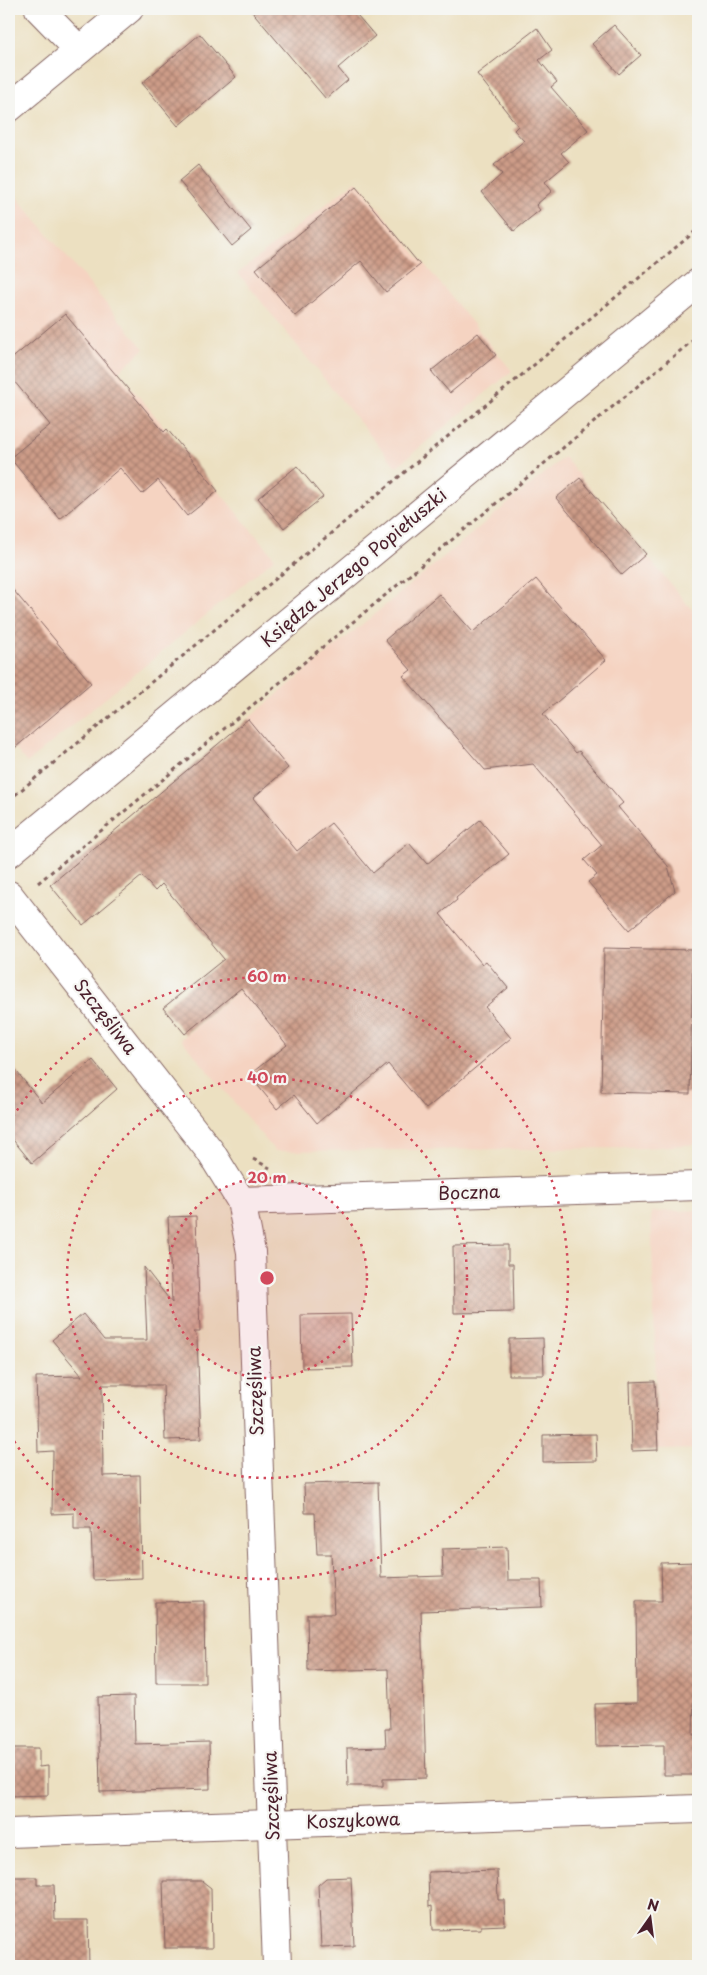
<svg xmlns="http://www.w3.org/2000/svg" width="707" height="1975" viewBox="0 0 707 1975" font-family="'Playpen Sans',sans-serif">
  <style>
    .built { fill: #f5d3c1 }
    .building { fill: url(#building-cross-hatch) }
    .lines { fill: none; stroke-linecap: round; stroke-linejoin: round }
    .street-casing { stroke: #836360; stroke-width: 30 }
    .path { stroke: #836360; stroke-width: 3; stroke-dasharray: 4 4; stroke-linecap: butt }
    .street { stroke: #fff; stroke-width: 28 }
    .ring { fill: none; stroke: #d1495b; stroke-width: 2.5; stroke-dasharray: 2.5 5 }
    .labels { text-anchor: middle; stroke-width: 4.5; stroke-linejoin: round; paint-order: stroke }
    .street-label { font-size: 18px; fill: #4a1f2b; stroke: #f6f6f2 }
    .centre { fill: #d1495b; stroke: #f6f6f2; stroke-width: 2.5 }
    .ring-label { font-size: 15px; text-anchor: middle; font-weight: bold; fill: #d1495b; stroke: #f6f6f2; stroke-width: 4.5; stroke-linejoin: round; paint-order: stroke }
  </style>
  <defs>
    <pattern id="building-cross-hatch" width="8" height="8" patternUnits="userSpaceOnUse" patternTransform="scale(1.25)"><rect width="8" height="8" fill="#cd9c88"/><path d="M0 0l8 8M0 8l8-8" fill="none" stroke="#a87f6f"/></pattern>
  </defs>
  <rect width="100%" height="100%" fill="#f6f6f2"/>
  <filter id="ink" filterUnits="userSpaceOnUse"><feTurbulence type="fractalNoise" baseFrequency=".02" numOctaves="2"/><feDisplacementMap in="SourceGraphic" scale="10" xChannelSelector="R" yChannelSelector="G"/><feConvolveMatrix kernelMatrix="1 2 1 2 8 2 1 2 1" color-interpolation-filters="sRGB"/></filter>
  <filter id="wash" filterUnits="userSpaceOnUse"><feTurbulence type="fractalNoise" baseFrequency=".0096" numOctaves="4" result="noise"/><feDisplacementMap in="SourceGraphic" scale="20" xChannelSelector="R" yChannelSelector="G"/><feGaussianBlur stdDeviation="1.12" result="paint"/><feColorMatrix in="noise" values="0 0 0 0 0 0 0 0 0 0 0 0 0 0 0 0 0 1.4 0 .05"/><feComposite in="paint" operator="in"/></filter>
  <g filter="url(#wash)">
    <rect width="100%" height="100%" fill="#ece0c1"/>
    <!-- built -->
    <g class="built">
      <path d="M 356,181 L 512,371 L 396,467 L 238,273 Z"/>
      <path d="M 9,188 L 144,349 L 118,372 L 275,558 L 27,763 L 9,741 Z"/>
      <path d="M 564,457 L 698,617 L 698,1144 L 645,1148 L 275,1151 L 181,1039 L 254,978 L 202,886 L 248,719 Z"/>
      <path d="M 698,1210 L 698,1449 L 658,1450 L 651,1212 Z"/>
    </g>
    <g id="blocks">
      <!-- building -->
      <g class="building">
        <path d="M 250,9 L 352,9 L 375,36 L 338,68 L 348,80 L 326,99 Z"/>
        <path d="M 614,25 L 641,55 L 619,74 L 592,44 Z"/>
        <path d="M 537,28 L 552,50 L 539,60 L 557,82 L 551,87 L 588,130 L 561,153 L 569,162 L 545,182 L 552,191 L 536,205 L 540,210 L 514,231 L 482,192 L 502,174 L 494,165 L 524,141 L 514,130 L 518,126 L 477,74 Z"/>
        <path d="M 200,34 L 236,77 L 178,126 L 142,83 Z"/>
        <path d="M 198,165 L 251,230 L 232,246 L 179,181 Z"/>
        <path d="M 356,187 L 420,265 L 386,292 L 361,261 L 295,316 L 256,269 Z"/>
        <path d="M 65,314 L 164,432 L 167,429 L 218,491 L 187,516 L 158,480 L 142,494 L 120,468 L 60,519 L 10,458 L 50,425 L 9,375 L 9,361 Z"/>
        <path d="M 478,333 L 496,355 L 450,393 L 431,371 Z"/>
        <path d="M 297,466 L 323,497 L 284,528 L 258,498 Z"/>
        <path d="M 580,478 L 646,554 L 622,575 L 556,498 Z"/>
        <path d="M 536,579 L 606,660 L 543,714 L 576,753 L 579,751 L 623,803 L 618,807 L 668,866 L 675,891 L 629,930 L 588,882 L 597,875 L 584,860 L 602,845 L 533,764 L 485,770 L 403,676 L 411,670 L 385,640 L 439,594 L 473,632 Z"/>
        <path d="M 9,585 L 91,683 L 9,753 Z"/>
        <path d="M 248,719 L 288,768 L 253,798 L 297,851 L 331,823 L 373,873 L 409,843 L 427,864 L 480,820 L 509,854 L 456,898 L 457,900 L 440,914 L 482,964 L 486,961 L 508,988 L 485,1007 L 511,1038 L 426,1109 L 388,1064 L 317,1123 L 294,1095 L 277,1109 L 249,1075 L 287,1045 L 241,988 L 185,1034 L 163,1008 L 224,959 L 162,884 L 155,891 L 142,876 L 83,925 L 50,885 Z"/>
        <path d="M 604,948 L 693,950 L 690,1094 L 601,1092 Z"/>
        <path d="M 93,1060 L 117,1089 L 32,1163 L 9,1135 L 9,1062 L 42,1103 Z"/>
        <path d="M 196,1216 L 200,1332 L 194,1332 L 197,1337 L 201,1439 L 165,1440 L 163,1385 L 102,1385 L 103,1476 L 140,1475 L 142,1578 L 93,1580 L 91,1529 L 74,1529 L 74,1513 L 52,1514 L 53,1451 L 38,1452 L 36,1377 L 82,1376 L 52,1340 L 83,1314 L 104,1340 L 147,1340 L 144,1267 L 172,1303 L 168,1217 Z"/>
        <path d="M 508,1245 L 508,1264 L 513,1264 L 514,1312 L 454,1313 L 453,1246 Z"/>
        <path d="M 351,1314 L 353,1367 L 302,1368 L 301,1315 Z"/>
        <path d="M 543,1338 L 544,1375 L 509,1375 L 509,1339 Z"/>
        <path d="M 655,1381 L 658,1450 L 632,1451 L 630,1382 Z"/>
        <path d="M 596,1434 L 597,1461 L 543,1462 L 543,1435 Z"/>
        <path d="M 378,1482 L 381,1578 L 443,1576 L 442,1549 L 507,1547 L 508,1580 L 541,1580 L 542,1607 L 421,1611 L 426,1778 L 383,1779 L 383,1786 L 348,1786 L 347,1748 L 386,1747 L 385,1729 L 390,1729 L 388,1669 L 308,1671 L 307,1614 L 334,1614 L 331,1554 L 317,1554 L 315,1513 L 305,1513 L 304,1484 Z"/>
        <path d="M 698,1562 L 698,1684 L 694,1684 L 693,1735 L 698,1735 L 698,1775 L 664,1775 L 664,1745 L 596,1746 L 595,1704 L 637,1703 L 636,1601 L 662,1601 L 661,1563 Z"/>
        <path d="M 204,1601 L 205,1683 L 156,1683 L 155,1602 Z"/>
        <path d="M 134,1696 L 135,1744 L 209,1742 L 210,1789 L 100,1792 L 98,1697 Z"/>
        <path d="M 9,1748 L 39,1748 L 39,1767 L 48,1766 L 48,1795 L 9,1796 Z"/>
        <path d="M 497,1870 L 498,1900 L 504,1900 L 505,1925 L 481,1926 L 481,1929 L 433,1930 L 432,1906 L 429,1907 L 428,1872 Z"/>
        <path d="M 9,1877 L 37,1877 L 37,1885 L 54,1885 L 55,1920 L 88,1920 L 89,1966 L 9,1966 Z"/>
        <path d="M 351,1877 L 354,1946 L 321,1947 L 318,1885 L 326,1878 Z"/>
        <path d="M 163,1881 L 202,1881 L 211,1888 L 212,1948 L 165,1948 Z"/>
      </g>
    </g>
  </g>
  <g filter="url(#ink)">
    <use href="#blocks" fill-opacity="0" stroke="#836360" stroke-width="1"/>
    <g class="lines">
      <defs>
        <g id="street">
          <path d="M 39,9 L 79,50"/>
          <path d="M 9,108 L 129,9"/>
          <path d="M 9,853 L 698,283"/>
          <path d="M 9,895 L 210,1151 L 241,1201 L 251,1252 L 277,1966"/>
          <path d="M 241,1201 L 698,1186"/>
          <path d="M 9,1833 L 698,1809"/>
        </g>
      </defs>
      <!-- street casing -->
      <use href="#street" class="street-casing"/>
      <!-- path -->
      <g class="path">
        <path d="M 9,800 L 698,229"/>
        <path d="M 38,883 L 698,336"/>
        <path d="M 253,1159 L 270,1168"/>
      </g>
      <!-- street -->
      <use href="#street" class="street"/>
    </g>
  </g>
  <!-- distance rings -->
  <circle cx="267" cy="1278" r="100" fill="#d1495b" fill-opacity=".12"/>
  <g class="ring">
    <circle cx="267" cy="1278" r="100"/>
    <circle cx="267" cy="1278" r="200"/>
    <path d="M9 1123A301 301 0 1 1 9 1433"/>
  </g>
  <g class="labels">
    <!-- street labels -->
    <g class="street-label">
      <text transform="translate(354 568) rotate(-40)" y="6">Księdza Jerzego Popiełuszki</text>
      <text transform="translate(105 1017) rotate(52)" y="6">Szczęśliwa</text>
      <text transform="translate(469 1193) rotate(-2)" y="6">Boczna</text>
      <text transform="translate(256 1391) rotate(-92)" y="6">Szczęśliwa</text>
      <text transform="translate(272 1796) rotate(-92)" y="6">Szczęśliwa</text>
      <text transform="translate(353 1821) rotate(-2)" y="6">Koszykowa</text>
    </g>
  </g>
  <circle cx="267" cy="1278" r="8" class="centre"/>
  <g class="ring-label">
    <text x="267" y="982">60 m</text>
    <text x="267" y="1083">40 m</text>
    <text x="267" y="1183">20 m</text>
  </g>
  <!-- margin -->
  <rect width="707" height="1975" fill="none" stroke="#f6f6f2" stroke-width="30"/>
  <!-- north arrow -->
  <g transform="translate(650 1918) rotate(14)" stroke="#f6f6f2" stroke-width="4" paint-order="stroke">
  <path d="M0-4L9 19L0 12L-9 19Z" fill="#4a1f2b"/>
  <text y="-8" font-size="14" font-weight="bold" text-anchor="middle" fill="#4a1f2b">N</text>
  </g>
</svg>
